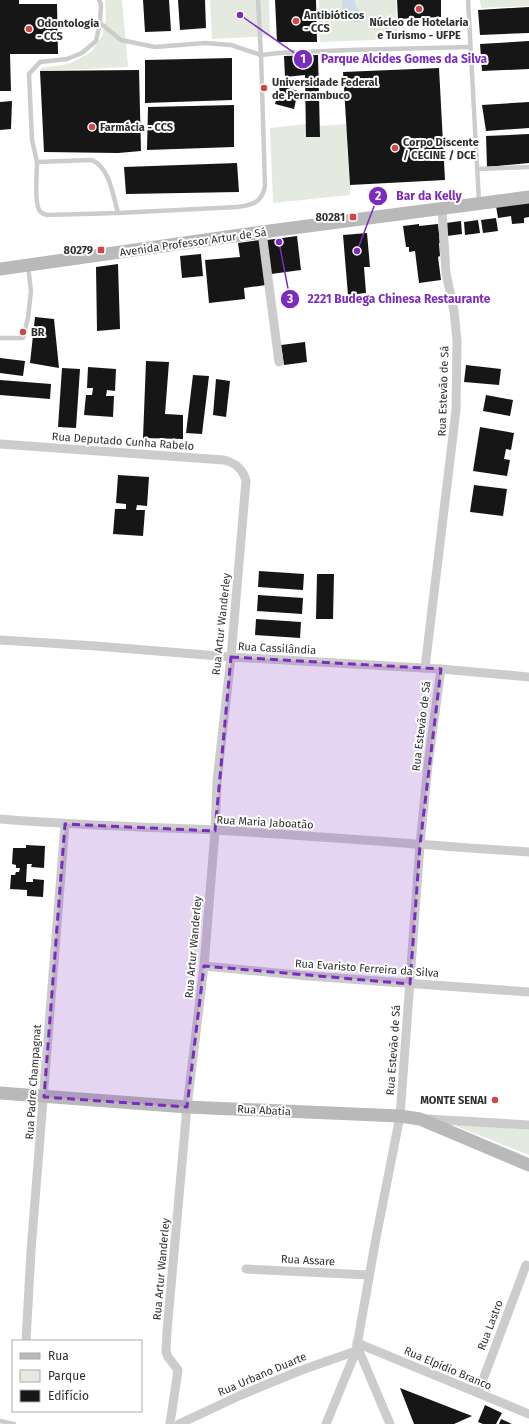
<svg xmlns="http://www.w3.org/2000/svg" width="529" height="1424" viewBox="0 0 529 1424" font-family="'Fira Sans',sans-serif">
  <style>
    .green { fill: #e4eadf }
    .water { fill: #cddce8 }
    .building { fill: #161616 }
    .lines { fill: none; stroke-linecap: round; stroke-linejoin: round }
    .lane { stroke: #ccc; stroke-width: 4.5 }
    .street { stroke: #ccc; stroke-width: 9 }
    .secondary { stroke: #b9b9b9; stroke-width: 13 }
    .marked { fill: #7b2cbf; fill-opacity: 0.2; stroke: #7b2cbf; stroke-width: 3; stroke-dasharray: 8 5; stroke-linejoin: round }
    .poi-dot { fill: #d0474a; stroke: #fff; stroke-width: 1.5 }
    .labels { text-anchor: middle; stroke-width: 4; stroke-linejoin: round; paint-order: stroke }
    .poi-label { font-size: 11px; font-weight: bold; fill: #2f2f2f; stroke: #fff; text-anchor: start }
    .street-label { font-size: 11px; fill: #2f2f2f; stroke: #fff }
    .leader { fill: none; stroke: #7b2cbf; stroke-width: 1.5 }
    .callout-dot { fill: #7b2cbf; stroke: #fff; stroke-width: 1.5 }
    .mark-label { font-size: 12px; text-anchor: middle; font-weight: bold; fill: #fff }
    .callout-label { font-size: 12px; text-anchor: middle; font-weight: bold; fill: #7b2cbf; stroke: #fff; stroke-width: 4; stroke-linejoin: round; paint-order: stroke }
  </style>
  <rect width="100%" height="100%" fill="#fff"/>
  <!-- green -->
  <g class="green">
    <path d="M 105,0 L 122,0 L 128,67 L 40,71 L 41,68 L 69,64 L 91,52 L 102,36 L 106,19 Z"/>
    <path d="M 210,0 L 269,0 L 270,36 L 212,39 Z"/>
    <path d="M 319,0 L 396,0 L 398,39 L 320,42 Z"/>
    <path d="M 480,0 L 529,0 L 529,6 L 481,8 Z"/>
    <path d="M 306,124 L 306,137 L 320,137 L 320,126 L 346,124 L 350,195 L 273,203 L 270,128 Z"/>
    <path d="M 457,1123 L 529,1128 L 529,1155 L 456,1126 Z"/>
  </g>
  <!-- water -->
  <path class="water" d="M 342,0 L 354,0 L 357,8 L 362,12 L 364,18 L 360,22 C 345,23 341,14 342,0 Z"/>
  <!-- building -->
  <g class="building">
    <path d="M 0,0 L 19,0 L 19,4 L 57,4 L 58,54 L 10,54 L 11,91 L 0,91 Z"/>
    <path d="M 143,0 L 169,0 L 171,31 L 145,32 Z"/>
    <path d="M 178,0 L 205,0 L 206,28 L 180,30 Z"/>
    <path d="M 275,0 L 316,0 L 317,42 L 277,42 Z"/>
    <path d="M 397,0 L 441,0 L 441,17 L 398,19 Z"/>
    <path d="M 529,7 L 529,33 L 480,35 L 478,10 Z"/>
    <path d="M 529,41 L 529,69 L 482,71 L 480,44 Z"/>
    <path d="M 318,55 L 320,137 L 306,137 L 305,75 L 285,77 L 284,56 Z"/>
    <path d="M 232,58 L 232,100 L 145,103 L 145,60 Z"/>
    <path d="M 439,68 L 445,180 L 350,185 L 343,72 Z"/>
    <path d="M 139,70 L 141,151 L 118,153 L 44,152 L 40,71 Z"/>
    <path d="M 280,86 L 298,91 L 294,109 L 275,104 Z"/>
    <path d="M 12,101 L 11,129 L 0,130 L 0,102 Z"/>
    <path d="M 529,102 L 529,128 L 486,131 L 482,105 Z"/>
    <path d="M 234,105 L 234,147 L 147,150 L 148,107 Z"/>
    <path d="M 529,134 L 529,163 L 487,167 L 486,136 Z"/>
    <path d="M 237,163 L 239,192 L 126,194 L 124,167 Z"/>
    <path d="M 529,202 L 529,217 L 524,218 L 524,223 L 512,224 L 511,216 L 498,218 L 496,206 Z"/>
    <path d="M 496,218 L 498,231 L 483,233 L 481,220 Z"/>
    <path d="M 478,220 L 480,233 L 465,235 L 464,222 Z"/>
    <path d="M 461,221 L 462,234 L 447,236 L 446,223 Z"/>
    <path d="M 419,224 L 419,226 L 438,224 L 440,243 L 439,243 L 440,256 L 438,257 L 441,280 L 419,283 L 415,251 L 409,252 L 409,247 L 406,247 L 403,226 Z"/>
    <path d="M 367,233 L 370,267 L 364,267 L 366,293 L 348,295 L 343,235 Z"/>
    <path d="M 297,236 L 301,270 L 271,274 L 267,240 Z"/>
    <path d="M 260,240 L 266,285 L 244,288 L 245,299 L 209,303 L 205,260 L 240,257 L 238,243 Z"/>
    <path d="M 201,254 L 203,276 L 182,278 L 180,256 Z"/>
    <path d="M 118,264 L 120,329 L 97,331 L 96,267 Z"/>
    <path d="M 35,317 L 54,319 L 59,368 L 30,363 Z"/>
    <path d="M 305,342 L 307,362 L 284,365 L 281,345 Z"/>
    <path d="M 0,358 L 25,361 L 23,376 L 0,373 Z"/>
    <path d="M 146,361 L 169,362 L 165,414 L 183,415 L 183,439 L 143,438 Z"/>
    <path d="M 466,365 L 501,369 L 499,385 L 464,382 Z"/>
    <path d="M 88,367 L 116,369 L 115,391 L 107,390 L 106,396 L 114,396 L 113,417 L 84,415 L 86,395 L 92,395 L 93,388 L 87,388 Z"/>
    <path d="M 62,368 L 80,369 L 76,428 L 58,427 Z"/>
    <path d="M 193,375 L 209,376 L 202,434 L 186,433 Z"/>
    <path d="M 216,379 L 230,381 L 226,417 L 213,415 Z"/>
    <path d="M 0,380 L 51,384 L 50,399 L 0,395 Z"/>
    <path d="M 486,395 L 513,400 L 510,416 L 483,411 Z"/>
    <path d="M 480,427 L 514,433 L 511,450 L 506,449 L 504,459 L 510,460 L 507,476 L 473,471 Z"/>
    <path d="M 118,475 L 149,477 L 147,506 L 137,505 L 136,510 L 145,510 L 143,536 L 113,534 L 115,509 L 126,509 L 126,504 L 116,503 Z"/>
    <path d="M 474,485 L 507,489 L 503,516 L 470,512 Z"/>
    <path d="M 259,571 L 304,574 L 303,590 L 258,587 Z"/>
    <path d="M 317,574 L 334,574 L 333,619 L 316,619 Z"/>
    <path d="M 258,595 L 303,598 L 302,614 L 257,611 Z"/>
    <path d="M 256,619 L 301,622 L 300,638 L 255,635 Z"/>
    <path d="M 26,845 L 45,846 L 44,868 L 31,867 L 32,864 L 27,864 L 26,882 L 33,882 L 33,879 L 44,880 L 43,897 L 27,896 L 27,890 L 10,889 L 11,875 L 15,875 L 16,872 L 19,872 L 20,868 L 16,868 L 16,865 L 12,864 L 13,848 L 26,848 Z"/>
    <path d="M 400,1388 L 472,1416 L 454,1424 L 414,1424 Z"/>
    <path d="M 485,1405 L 502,1413 L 496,1424 L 483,1424 L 478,1422 Z"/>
    <path d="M 501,1419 L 512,1424 L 499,1424 Z"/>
  </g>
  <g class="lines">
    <!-- lane -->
    <g class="lane">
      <path d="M 468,0 L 479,202"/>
      <path d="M 100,23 L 121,40 L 155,47 L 205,43 L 231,45 L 261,55 L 279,53 L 349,50 L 470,47"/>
      <path d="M 37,162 L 32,140 L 29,74 L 40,62 L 67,59 L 82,53 L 96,41 L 100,23 L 101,4 L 99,0"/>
      <path d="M 478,169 L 529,167"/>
      <path d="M 118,213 C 113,196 110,168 92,160 L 37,162 C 37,174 34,200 39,210 C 41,213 44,214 47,215 L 118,213 L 237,207 C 252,205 262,203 265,186 L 261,55 L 258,0"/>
      <path d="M 0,338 L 23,338 L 28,318 L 31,291 L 28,266"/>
      <path d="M 0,1421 L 14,1424"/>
    </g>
    <!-- street -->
    <g class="street">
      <path d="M 262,232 L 279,362"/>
      <path d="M 0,444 L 224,460 C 236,463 243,469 246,481 L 231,657 L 217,781 L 215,831 L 204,966 L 187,1107 L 167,1331 L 166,1352 L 168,1357 L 178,1370 L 170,1424"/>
      <path d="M 0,640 L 96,646 L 231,657 L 441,669 L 529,677"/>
      <path d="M 425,668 L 456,410 L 457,341 L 454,311 L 446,273 L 442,209"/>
      <path d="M 0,819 C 72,825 143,827 215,830 C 320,836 424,845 529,852"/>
      <path d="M 204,966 L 308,976 L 529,992"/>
      <path d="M 427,1119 L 529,1125"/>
      <path d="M 246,1269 L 369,1275"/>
      <path d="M 26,1341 L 31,1251 L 65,824"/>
      <path d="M 357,1343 L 529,1414"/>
      <path d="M 357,1346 L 390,1424"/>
      <path d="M 478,1393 L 526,1265"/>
      <path d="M 179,1424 L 241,1395 L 299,1371 L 356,1351"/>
      <path d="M 326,1424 L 356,1351 L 376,1238 L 400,1116 L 420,845 L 428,765 L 441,669"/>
    </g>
    <!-- secondary -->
    <g class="secondary">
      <path d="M 0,269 L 262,232 L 529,197"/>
      <path d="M 0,1093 L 187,1107 L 400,1116 L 420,1119 L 529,1165"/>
    </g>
  </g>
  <!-- marked area -->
  <path class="marked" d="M 231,657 L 441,669 L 420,845 L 410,984 L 204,966 L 187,1107 L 44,1097 L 65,824 L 215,831 Z"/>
  <!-- markers -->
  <g class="poi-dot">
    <circle cx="419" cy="9" r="4"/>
    <circle cx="296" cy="21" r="4"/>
    <circle cx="29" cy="29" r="4"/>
    <circle cx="264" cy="88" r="4"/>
    <circle cx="92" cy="127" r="4"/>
    <circle cx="395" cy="148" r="4"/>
    <rect x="349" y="213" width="8" height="8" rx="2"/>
    <rect x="97" y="246" width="8" height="8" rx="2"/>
    <circle cx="23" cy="332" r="4"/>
    <circle cx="495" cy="1100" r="4"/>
  </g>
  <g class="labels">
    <!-- poi labels -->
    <g class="poi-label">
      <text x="304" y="19">Antibióticos<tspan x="304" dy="13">- CCS</tspan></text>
      <text x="419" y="26" text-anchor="middle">Núcleo de Hotelaria<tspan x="419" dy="13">e Turismo - UFPE</tspan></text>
      <text x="37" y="27">Odontologia<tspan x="37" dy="13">- CCS</tspan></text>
      <text x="272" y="86">Universidade Federal<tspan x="272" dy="13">de Pernambuco</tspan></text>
      <text x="100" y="131">Farmácia - CCS</text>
      <text x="403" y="146">Corpo Discente<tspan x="403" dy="13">/ CECINE / DCE</tspan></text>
      <text x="345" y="221" text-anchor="end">80281</text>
      <text x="93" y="254" text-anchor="end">80279</text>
      <text x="31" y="336">BR</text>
      <text x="487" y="1104" text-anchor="end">MONTE SENAI</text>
    </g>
    <!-- street labels -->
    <g class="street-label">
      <text transform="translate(193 242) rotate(-8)" y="4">Avenida Professor Artur de Sá</text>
      <text transform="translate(443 391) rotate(-88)" y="4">Rua Estevão de Sá</text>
      <text transform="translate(123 441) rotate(4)" y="4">Rua Deputado Cunha Rabelo</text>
      <text transform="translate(221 624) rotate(-84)" y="4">Rua Artur Wanderley</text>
      <text transform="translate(277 648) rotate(3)" y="4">Rua Cassilândia</text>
      <text transform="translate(421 726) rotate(-83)" y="4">Rua Estevão de Sá</text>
      <text transform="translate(265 822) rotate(3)" y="4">Rua Maria Jaboatão</text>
      <text transform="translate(193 947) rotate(-85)" y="4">Rua Artur Wanderley</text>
      <text transform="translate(367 968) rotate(4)" y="4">Rua Evaristo Ferreira da Silva</text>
      <text transform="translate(393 1050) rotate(-86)" y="4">Rua Estevão de Sá</text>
      <text transform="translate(33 1082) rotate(-86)" y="4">Rua Padre Champagnat</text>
      <text transform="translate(264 1110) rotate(3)" y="4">Rua Abatia</text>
      <text transform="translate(308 1260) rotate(3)" y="4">Rua Assare</text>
      <text transform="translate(161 1269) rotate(-85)" y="4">Rua Artur Wanderley</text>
      <text transform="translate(490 1325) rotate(-69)" y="4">Rua Lastro</text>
      <text transform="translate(448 1368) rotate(23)" y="4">Rua Elpídio Branco</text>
      <text transform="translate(262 1374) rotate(-23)" y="4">Rua Urbano Duarte</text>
    </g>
  </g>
  <!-- callouts -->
  <path class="leader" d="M240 15L303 59M357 251L378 196M279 242L290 299"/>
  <g class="callout-dot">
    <circle cx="240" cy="15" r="4"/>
    <circle cx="357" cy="251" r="4"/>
    <circle cx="279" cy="242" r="4"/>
    <circle cx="303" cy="59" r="10"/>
    <circle cx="378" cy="196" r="10"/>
    <circle cx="290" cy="299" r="10"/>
  </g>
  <g class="mark-label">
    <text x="303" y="63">1</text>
    <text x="378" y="200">2</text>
    <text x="290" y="303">3</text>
  </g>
  <g class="callout-label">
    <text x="404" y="63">Parque Alcides Gomes da Silva</text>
    <text x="429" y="200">Bar da Kelly</text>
    <text x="399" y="303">2221 Budega Chinesa Restaurante</text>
  </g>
  <!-- legend -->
  <rect x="12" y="1340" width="130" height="72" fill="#ffffff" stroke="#acacac"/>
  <rect x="20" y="1353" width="20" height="6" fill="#b9b9b9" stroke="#acacac"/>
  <text x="48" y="1360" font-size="12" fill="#2f2f2f">Rua</text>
  <rect x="20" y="1370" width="20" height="12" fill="#e4eadf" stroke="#acacac"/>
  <text x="48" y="1380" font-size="12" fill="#2f2f2f">Parque</text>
  <rect x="20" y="1390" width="20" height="12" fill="#161616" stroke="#acacac"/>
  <text x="48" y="1400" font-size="12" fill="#2f2f2f">Edifício</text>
</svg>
